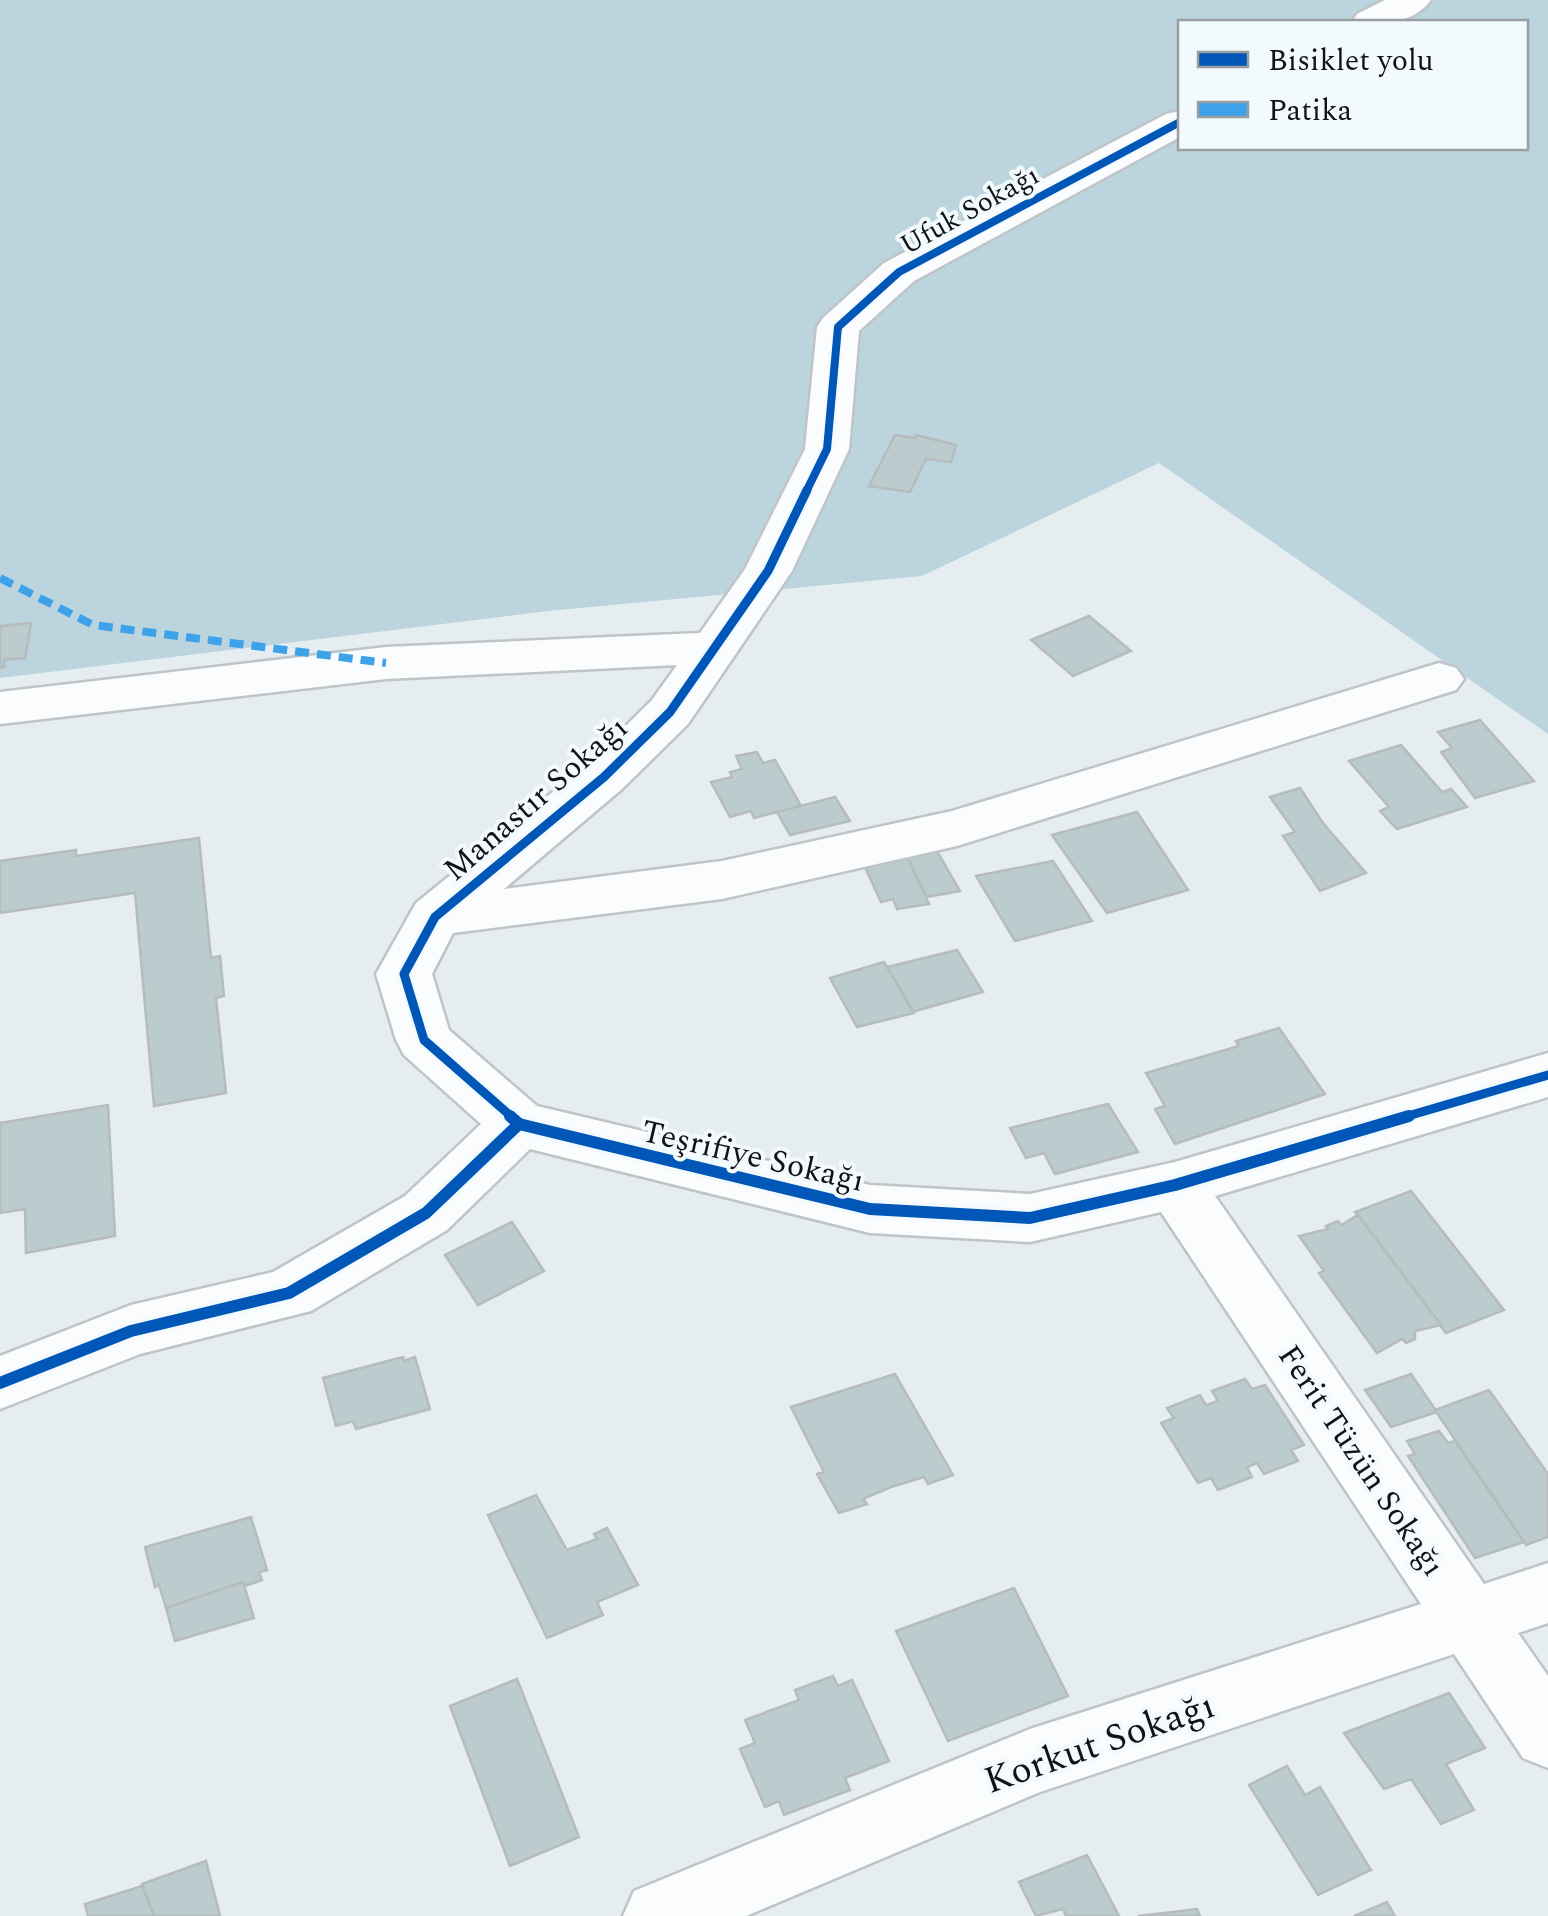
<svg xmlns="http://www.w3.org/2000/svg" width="1548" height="1916" viewBox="0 0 1548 1916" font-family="Spectral,serif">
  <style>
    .green { fill: #bbd4de; fill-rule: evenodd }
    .building { fill: #bccbcd; stroke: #b6bcbd; stroke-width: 2.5 }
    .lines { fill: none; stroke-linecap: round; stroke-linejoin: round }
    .minor-casing { stroke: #bfc5c7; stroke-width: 5 }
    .minor { fill: #fbfcfd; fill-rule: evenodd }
    .quiet { stroke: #3da2ea; stroke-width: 8; stroke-dasharray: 14 8; stroke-linecap: butt }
    .cycleway-far2-casing { stroke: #f3fafe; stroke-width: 12 }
    .cycleway-far1-casing { stroke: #f3fafe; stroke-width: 15 }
    .cycleway-casing { stroke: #f3fafe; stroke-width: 19 }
    .cycleway-far2 { stroke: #0057b8; stroke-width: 8 }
    .cycleway-far1 { stroke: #0057b8; stroke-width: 9 }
    .cycleway { stroke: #0057b8; stroke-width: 12 }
    .labels { text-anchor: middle; stroke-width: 8; stroke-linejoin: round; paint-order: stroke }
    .far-street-label { font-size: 28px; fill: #0f1315; stroke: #f3fafe }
    .street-label { font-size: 32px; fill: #0f1315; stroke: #f3fafe }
    .near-street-label { font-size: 38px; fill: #0f1315; stroke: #f3fafe }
  </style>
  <rect width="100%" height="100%" fill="#e5edf0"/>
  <!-- green -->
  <path class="green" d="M 0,0 L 1548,0 L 1548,734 L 1159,463 L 922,576 L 548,611 L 0,678 ZM 1180,22 L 1526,22 L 1526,148 L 1180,148 Z"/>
  <!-- building -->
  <g class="building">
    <path d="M 895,435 L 915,438 L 916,435 L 956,445 L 951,462 L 926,459 L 910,492 L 869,486 Z"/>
    <path d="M 1089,616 L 1131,651 L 1073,676 L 1031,640 Z"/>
    <path d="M 31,623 L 25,658 L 4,660 L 4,667 L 0,668 L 0,626 Z"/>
    <path d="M 1480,720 L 1534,781 L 1475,798 L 1441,752 L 1452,748 L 1438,732 Z"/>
    <path d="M 1401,745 L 1442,792 L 1451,789 L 1467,807 L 1397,829 L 1380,811 L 1389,807 L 1349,761 Z"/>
    <path d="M 757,752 L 763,763 L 775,760 L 801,806 L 754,818 L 751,811 L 730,817 L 711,782 L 732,777 L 730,772 L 742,769 L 736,756 Z"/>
    <path d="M 1300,788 L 1323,823 L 1366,873 L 1320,891 L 1283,836 L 1295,832 L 1270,797 Z"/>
    <path d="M 835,797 L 850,821 L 790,835 L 777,812 Z"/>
    <path d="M 1137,812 L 1188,890 L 1107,913 L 1052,835 Z"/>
    <path d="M 199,838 L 211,958 L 220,956 L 224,996 L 216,998 L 226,1093 L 154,1106 L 135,893 L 0,913 L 0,861 L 76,850 L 76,856 Z"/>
    <path d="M 934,846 L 960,891 L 926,897 L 906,854 Z"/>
    <path d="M 906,854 L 929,904 L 897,909 L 893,899 L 881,902 L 864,865 Z"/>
    <path d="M 1053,861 L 1092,921 L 1015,941 L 976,876 Z"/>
    <path d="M 957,950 L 983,992 L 912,1012 L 887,967 Z"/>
    <path d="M 884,962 L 914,1013 L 857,1027 L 830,978 Z"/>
    <path d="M 1279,1028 L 1325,1094 L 1175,1144 L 1155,1109 L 1165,1106 L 1146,1073 L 1239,1046 L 1236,1041 Z"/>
    <path d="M 1108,1104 L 1138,1152 L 1055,1174 L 1044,1153 L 1026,1158 L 1010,1128 Z"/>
    <path d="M 108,1105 L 115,1236 L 26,1253 L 25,1209 L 0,1213 L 0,1123 Z"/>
    <path d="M 1411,1191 L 1504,1310 L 1446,1333 L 1355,1212 Z"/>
    <path d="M 1358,1215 L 1441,1325 L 1415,1331 L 1415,1339 L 1406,1343 L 1402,1339 L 1377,1353 L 1319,1273 L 1324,1271 L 1299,1236 L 1328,1229 L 1326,1226 L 1338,1221 L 1341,1225 Z"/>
    <path d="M 512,1222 L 544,1271 L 478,1305 L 445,1255 Z"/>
    <path d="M 403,1357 L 404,1361 L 415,1357 L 430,1409 L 356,1429 L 353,1421 L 336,1426 L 323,1378 Z"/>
    <path d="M 895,1374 L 953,1475 L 928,1484 L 924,1477 L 891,1487 L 863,1499 L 867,1504 L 839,1513 L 817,1474 L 824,1472 L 791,1407 Z"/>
    <path d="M 1411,1374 L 1437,1412 L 1391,1427 L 1365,1390 Z"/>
    <path d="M 1245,1379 L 1252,1389 L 1265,1385 L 1304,1445 L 1291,1450 L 1298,1461 L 1264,1474 L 1257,1463 L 1247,1467 L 1252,1477 L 1218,1490 L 1211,1478 L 1198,1483 L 1161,1423 L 1174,1418 L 1167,1408 L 1200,1395 L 1206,1405 L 1218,1401 L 1212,1391 Z"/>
    <path d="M 1489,1390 L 1548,1474 L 1548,1537 L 1526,1545 L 1435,1410 Z"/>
    <path d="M 1439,1431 L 1448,1443 L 1455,1441 L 1524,1542 L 1475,1558 L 1408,1456 L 1415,1454 L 1407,1441 Z"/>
    <path d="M 536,1495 L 567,1550 L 597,1539 L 594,1534 L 607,1528 L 638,1585 L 597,1602 L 603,1615 L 547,1638 L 488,1515 Z"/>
    <path d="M 251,1517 L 267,1570 L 259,1572 L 262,1580 L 245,1586 L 243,1582 L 166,1608 L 159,1585 L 155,1587 L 145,1547 Z"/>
    <path d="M 243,1582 L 254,1618 L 175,1641 L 166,1608 Z"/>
    <path d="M 1014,1588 L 1068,1696 L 948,1741 L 896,1631 Z"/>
    <path d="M 833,1676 L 838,1686 L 852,1680 L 889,1761 L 845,1778 L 850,1790 L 784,1815 L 779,1801 L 765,1807 L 740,1749 L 755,1743 L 745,1720 L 799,1700 L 795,1690 Z"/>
    <path d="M 517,1679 L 579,1837 L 510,1866 L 450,1706 Z"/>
    <path d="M 1449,1693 L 1485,1748 L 1446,1764 L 1474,1810 L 1441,1824 L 1411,1779 L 1384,1789 L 1344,1733 Z"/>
    <path d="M 1287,1766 L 1305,1795 L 1320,1787 L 1371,1870 L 1318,1895 L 1249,1785 Z"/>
    <path d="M 1087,1855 L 1119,1916 L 1066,1916 L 1063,1909 L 1036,1916 L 1019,1882 Z"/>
    <path d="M 206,1861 L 220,1916 L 154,1916 L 142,1884 Z"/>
    <path d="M 142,1886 L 154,1916 L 88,1916 L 85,1904 Z"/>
    <path d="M 1387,1902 L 1395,1916 L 1354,1916 Z"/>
    <path d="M 1197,1909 L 1200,1916 L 1138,1916 Z"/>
  </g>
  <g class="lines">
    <defs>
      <g id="minor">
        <path d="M 1385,0 L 1431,0 C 1413,25 1379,24 1352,22 L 1357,14 Z"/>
        <path d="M 1180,111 L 1180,137 L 914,281 L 859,331 L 849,449 L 792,571 L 688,724 L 622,789 L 504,889 L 722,861 L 952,811 L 1439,663 L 1456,668 L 1464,679 L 1456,690 L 957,846 L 722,899 L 453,933 L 432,974 L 449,1030 L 537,1106 L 870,1185 L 1030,1194 L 1175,1162 L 1548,1053 L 1548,1097 L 1215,1196 L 1484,1584 L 1548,1563 L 1548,1623 L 1518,1633 L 1548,1676 L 1548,1768 L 1523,1758 L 1454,1654 L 1040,1792 L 746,1916 L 623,1916 L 634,1891 L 1030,1729 L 1421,1604 L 1161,1212 L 1030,1242 L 870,1233 L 530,1149 L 447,1230 L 311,1311 L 140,1354 L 0,1409 L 0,1356 L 131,1305 L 273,1272 L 405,1196 L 481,1124 L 404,1055 L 396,1040 L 376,974 L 416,903 L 586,765 L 652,700 L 677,665 L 386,679 L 0,724 L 0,692 L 386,647 L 700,633 L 745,569 L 805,449 L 817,327 L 823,318 L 884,263 L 1166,114 Z"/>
      </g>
    </defs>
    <!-- minor casing -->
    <use href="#minor" class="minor-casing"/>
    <!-- minor -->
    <use href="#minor" class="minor"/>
    <!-- quiet -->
    <path class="quiet" d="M 0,578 L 93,625 L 386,663"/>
    <defs>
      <path id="cycleway-far2" d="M 806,492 L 827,449 L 838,327 L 899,272 L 1180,122"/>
      <g id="cycleway-far1">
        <path d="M 513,1118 L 424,1040 L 404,974 L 435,917 L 604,777 L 670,712 L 768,571 L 807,490"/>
        <path d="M 1401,1118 L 1548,1075"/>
      </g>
      <g id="cycleway">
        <path d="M 510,1116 L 519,1124"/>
        <path d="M 0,1383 L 131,1331 L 289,1293 L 426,1213 L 519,1124 L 870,1209 L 1030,1218 L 1175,1185 L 1409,1116"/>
      </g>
    </defs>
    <!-- cycleway-far2 casing -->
    <use href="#cycleway-far2" class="cycleway-far2-casing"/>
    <!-- cycleway-far1 casing -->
    <use href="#cycleway-far1" class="cycleway-far1-casing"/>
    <!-- cycleway casing -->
    <use href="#cycleway" class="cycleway-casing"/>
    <!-- cycleway-far2 -->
    <use href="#cycleway-far2" class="cycleway-far2"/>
    <!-- cycleway-far1 -->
    <use href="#cycleway-far1" class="cycleway-far1"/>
    <!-- cycleway -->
    <use href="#cycleway" class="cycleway"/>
  </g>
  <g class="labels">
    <!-- far-street labels -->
    <g class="far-street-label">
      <text transform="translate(969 209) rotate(-29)" y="10">Ufuk Sokağı</text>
    </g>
    <!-- street labels -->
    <g class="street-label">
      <text transform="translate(535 798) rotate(-41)" y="11">Manastır Sokağı</text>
      <text transform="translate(753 1155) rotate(13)" y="11">Teşrifiye Sokağı</text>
      <text transform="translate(1362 1460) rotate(56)" y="11">Ferit Tüzün Sokağı</text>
    </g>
    <!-- near-street labels -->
    <g class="near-street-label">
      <text transform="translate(1099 1742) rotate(-19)" y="13">Korkut Sokağı</text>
    </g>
  </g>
  <!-- legend -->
  <rect x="1178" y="20" width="350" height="130" fill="#f3fafe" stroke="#989ea1" stroke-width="2.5"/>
  <rect x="1198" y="52" width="50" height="15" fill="#0057b8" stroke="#989ea1" stroke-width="2.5"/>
  <text x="1268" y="70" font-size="30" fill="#0f1315">Bisiklet yolu</text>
  <rect x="1198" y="102" width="50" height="15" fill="#3da2ea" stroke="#989ea1" stroke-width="2.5"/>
  <text x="1268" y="120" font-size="30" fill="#0f1315">Patika</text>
</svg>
